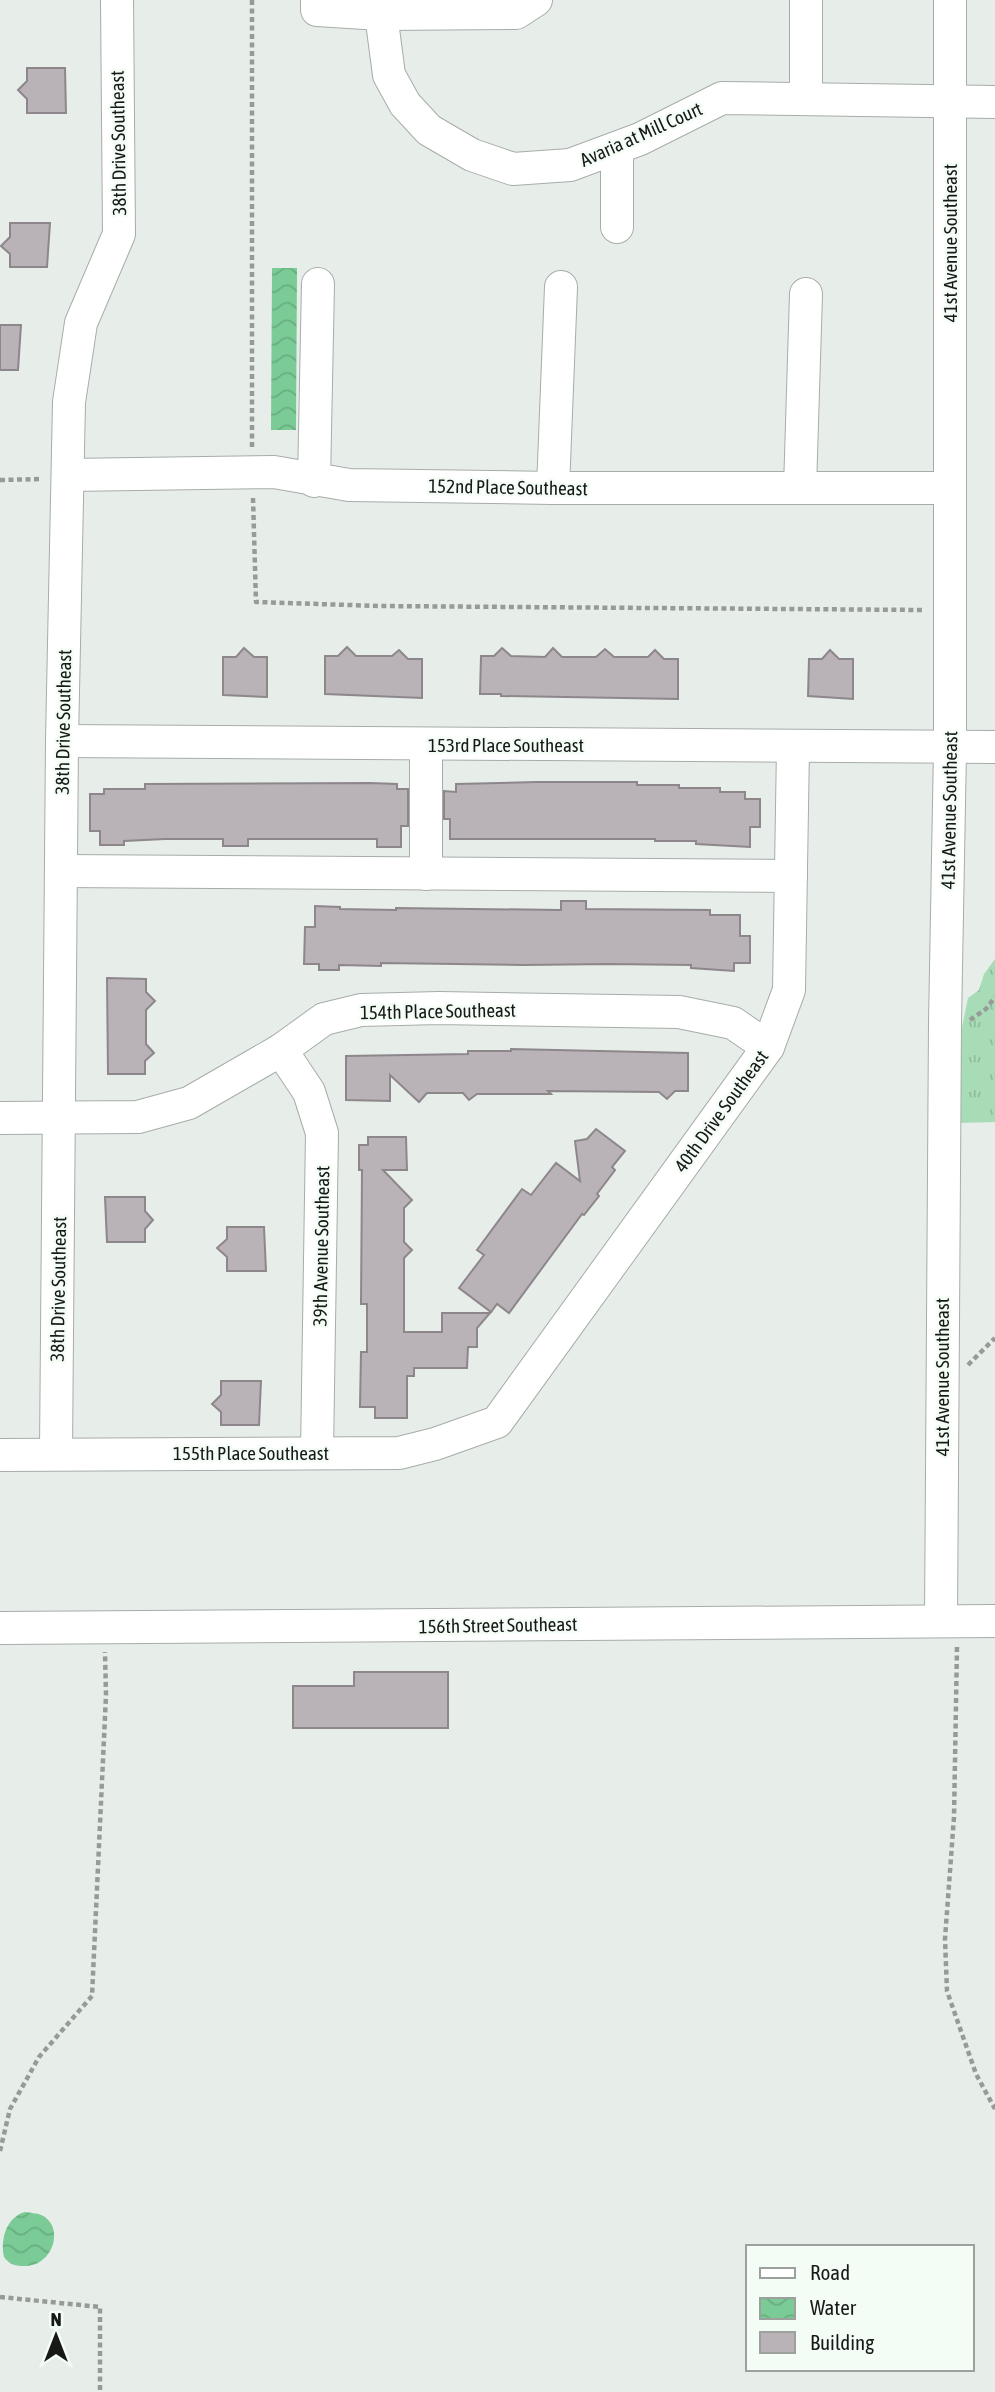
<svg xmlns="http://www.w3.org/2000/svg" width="995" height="2392" viewBox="0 0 995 2392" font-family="'Asap Condensed',sans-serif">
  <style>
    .grass { fill: url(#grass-tufts) }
    .water { fill: url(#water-waves) }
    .building { fill: #b9b2b7; stroke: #8d878c; stroke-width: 2 }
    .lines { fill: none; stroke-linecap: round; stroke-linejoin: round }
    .minor-casing { stroke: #a6ada8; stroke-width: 34 }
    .path { stroke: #969b97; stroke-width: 4.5; stroke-dasharray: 5 3.5; stroke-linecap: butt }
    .minor { stroke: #fff; stroke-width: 32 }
    .labels { text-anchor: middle; stroke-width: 5; stroke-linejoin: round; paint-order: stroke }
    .street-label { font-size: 19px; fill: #171917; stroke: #f4fcf6 }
  </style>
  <defs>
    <pattern id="grass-tufts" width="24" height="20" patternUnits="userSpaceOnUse" patternTransform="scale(1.75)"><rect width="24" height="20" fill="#a7dcb7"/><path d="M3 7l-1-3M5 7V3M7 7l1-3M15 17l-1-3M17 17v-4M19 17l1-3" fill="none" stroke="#8fbc9d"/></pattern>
    <pattern id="water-waves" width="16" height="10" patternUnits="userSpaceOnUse" patternTransform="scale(1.75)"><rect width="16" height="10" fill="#7acb95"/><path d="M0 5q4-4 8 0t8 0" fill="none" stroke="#69ae80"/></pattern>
  </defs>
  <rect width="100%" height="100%" fill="#e7eee9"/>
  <!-- grass -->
  <path class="grass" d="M 995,959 L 995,1122 L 958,1123 L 959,1042 L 968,998 L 979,990 L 984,974 Z"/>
  <!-- water -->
  <g class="water">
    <path d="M 272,268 L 297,268 L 296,430 L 271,430 Z"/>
    <path d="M 25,2212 C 30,2213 37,2213 41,2215 C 66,2226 53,2268 23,2266 C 15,2266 9,2264 4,2257 C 0,2238 7,2217 25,2212 Z"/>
  </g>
  <!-- building -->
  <g class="building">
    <path d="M 27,68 L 65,68 L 66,113 L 27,113 L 27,99 L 18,90 L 27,81 Z"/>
    <path d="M 10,223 L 50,223 L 47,267 L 10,267 L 10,254 L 1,246 L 10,237 Z"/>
    <path d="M 0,325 L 21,325 L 18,370 L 0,370 Z"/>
    <path d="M 347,647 L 356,656 L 392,656 L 399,650 L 408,659 L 422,659 L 422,698 L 325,694 L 325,656 L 338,656 Z"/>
    <path d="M 244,648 L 254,657 L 267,657 L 267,697 L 223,695 L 223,657 L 236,657 Z"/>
    <path d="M 502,648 L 511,656 L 545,657 L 553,648 L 562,657 L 596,657 L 605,649 L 614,657 L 648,657 L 655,650 L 664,659 L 678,659 L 678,699 L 501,696 L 501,694 L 480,694 L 481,656 L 494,656 Z"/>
    <path d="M 830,650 L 839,659 L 853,659 L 853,699 L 808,696 L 809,659 L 822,659 Z"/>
    <path d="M 537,782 L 637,782 L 637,785 L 679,785 L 679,788 L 720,788 L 720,792 L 745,792 L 745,799 L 760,799 L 760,827 L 750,827 L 750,847 L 696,844 L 696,841 L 655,841 L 655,839 L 450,839 L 450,819 L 444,819 L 444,791 L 456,792 L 456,784 Z"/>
    <path d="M 370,783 L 397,784 L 397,789 L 408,789 L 408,826 L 401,826 L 401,847 L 377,847 L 377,839 L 248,839 L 248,846 L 223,846 L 223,839 L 165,839 L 124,841 L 124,845 L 100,845 L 100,831 L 90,831 L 90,794 L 104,794 L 104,789 L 145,789 L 145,784 Z"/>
    <path d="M 561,901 L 586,901 L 586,909 L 710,910 L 710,915 L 740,915 L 740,936 L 750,936 L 750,963 L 734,963 L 734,971 L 691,968 L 691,965 L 609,964 L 524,965 L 381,963 L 381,966 L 339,965 L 339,970 L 319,970 L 319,964 L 304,964 L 305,927 L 315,927 L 315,906 L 340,907 L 340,909 L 396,910 L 396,908 L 561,910 Z"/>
    <path d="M 107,978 L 146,979 L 146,992 L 155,1001 L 146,1010 L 146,1044 L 154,1053 L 145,1061 L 145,1074 L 108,1074 Z"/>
    <path d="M 511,1049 L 688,1053 L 688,1091 L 675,1091 L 667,1099 L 659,1092 L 548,1091 L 551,1094 L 477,1094 L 469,1100 L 463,1093 L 427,1093 L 419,1102 L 390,1075 L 390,1101 L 346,1100 L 346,1056 L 468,1054 L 468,1051 L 511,1051 Z"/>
    <path d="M 596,1129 L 625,1151 L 612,1167 L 615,1170 L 597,1194 L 599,1196 L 584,1215 L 582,1214 L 509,1313 L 497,1304 L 491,1312 L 459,1288 L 484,1255 L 477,1250 L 522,1189 L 531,1195 L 556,1163 L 580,1181 L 575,1141 L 587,1139 Z"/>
    <path d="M 368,1137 L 406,1137 L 407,1170 L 383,1170 L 412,1200 L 404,1208 L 404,1242 L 412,1250 L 404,1258 L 404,1332 L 442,1332 L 442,1313 L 490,1313 L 477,1328 L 477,1347 L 468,1347 L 467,1368 L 414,1368 L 414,1376 L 407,1376 L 407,1418 L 375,1418 L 375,1407 L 360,1407 L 361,1352 L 367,1352 L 367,1304 L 361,1304 L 362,1170 L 359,1170 L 359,1145 L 368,1145 Z"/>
    <path d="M 105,1197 L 145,1197 L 145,1211 L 153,1220 L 145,1229 L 145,1242 L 107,1242 Z"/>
    <path d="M 227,1227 L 264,1227 L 266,1271 L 227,1271 L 227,1257 L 217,1248 L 227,1239 Z"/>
    <path d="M 221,1381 L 261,1381 L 259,1425 L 221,1425 L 221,1412 L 212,1404 L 221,1395 Z"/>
    <path d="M 354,1672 L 448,1672 L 448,1728 L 293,1728 L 293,1686 L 354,1686 Z"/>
  </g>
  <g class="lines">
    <defs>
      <g id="minor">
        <path d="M 317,0 L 317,10 L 381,14 L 516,13 L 536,0"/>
        <path d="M 381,14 L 389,75 L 405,104 L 429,130 L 472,155 L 513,169 L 570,165 L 640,139 L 722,98 L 995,102"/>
        <path d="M 806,98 L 806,0"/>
        <path d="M 617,148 L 617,227"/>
        <path d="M 68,475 L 274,472 L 349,485 L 553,488 L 950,488"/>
        <path d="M 314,481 L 318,284"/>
        <path d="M 553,488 L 561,287"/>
        <path d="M 800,488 L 806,294"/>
        <path d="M 62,741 L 995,747"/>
        <path d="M 61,871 L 791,876"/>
        <path d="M 426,874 L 426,744"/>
        <path d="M 281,1050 L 309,1092 L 322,1133 L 317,1453"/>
        <path d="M 0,1118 L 138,1117 L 189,1103 L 281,1050 L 324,1019 L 361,1010 L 439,1008 L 679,1012 L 733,1023 L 768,1047"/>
        <path d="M 56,1453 L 62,741 L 69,402 L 81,323 L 119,234 L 117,0"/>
        <path d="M 0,1455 L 399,1453 L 435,1444 L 497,1422 L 768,1047 L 789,990 L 793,747"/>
        <path d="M 941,1620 L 945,1023 L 950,749 L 950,0"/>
        <path d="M 0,1628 L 995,1621"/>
      </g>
    </defs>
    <!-- minor casing -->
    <use href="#minor" class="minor-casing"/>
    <!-- path -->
    <g class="path">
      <path d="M 252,0 L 252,447"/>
      <path d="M 0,480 L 41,479"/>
      <path d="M 253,498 L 256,602 L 380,606 L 924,610"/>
      <path d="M 970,1020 L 986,1009 L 995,997"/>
      <path d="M 968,1365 L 995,1338"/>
      <path d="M 957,1647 L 954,1817 L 945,1939 L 947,1991 L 976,2074 L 995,2109"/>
      <path d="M 0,2151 L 10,2109 L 39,2057 L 92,1996 L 106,1695 L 105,1652"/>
      <path d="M 0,2297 L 100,2307 L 100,2392"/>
    </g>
    <!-- minor -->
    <use href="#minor" class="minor"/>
  </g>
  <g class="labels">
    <!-- street labels -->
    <g class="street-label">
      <text transform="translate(641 134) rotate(-24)" y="7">Avaria at Mill Court</text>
      <text transform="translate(118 143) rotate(-91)" y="7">38th Drive Southeast</text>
      <text transform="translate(950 243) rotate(-90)" y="7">41st Avenue Southeast</text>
      <text transform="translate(508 487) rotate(1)" y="7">152nd Place Southeast</text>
      <text transform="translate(63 722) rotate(-89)" y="7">38th Drive Southeast</text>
      <text x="506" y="752">153rd Place Southeast</text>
      <text transform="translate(949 810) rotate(-89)" y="7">41st Avenue Southeast</text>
      <text transform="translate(438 1011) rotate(-1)" y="7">154th Place Southeast</text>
      <text transform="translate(721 1111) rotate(-54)" y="7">40th Drive Southeast</text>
      <text transform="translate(321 1246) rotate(-89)" y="7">39th Avenue Southeast</text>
      <text transform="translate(58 1289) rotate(-89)" y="7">38th Drive Southeast</text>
      <text transform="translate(942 1377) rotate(-90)" y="7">41st Avenue Southeast</text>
      <text x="251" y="1460">155th Place Southeast</text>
      <text transform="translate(498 1625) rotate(-1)" y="7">156th Street Southeast</text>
    </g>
  </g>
  <!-- legend -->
  <rect x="746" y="2245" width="228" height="126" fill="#f4fcf6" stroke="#9ca19d" stroke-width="2"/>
  <rect x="760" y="2268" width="35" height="10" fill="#ffffff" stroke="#9ca19d" stroke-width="2"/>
  <text x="810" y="2280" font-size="21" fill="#171917">Road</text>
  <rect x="760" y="2298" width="35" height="21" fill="url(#water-waves)" stroke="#9ca19d" stroke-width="2"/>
  <text x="810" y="2315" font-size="21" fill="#171917">Water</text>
  <rect x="760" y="2332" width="35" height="21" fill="#b9b2b7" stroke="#9ca19d" stroke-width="2"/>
  <text x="810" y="2350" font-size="21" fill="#171917">Building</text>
  <!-- north arrow -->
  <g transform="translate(56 2336)" stroke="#f4fcf6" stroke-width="5" paint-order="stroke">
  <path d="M0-5L12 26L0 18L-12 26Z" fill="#171917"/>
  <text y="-10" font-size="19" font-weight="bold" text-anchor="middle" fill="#171917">N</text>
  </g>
</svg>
